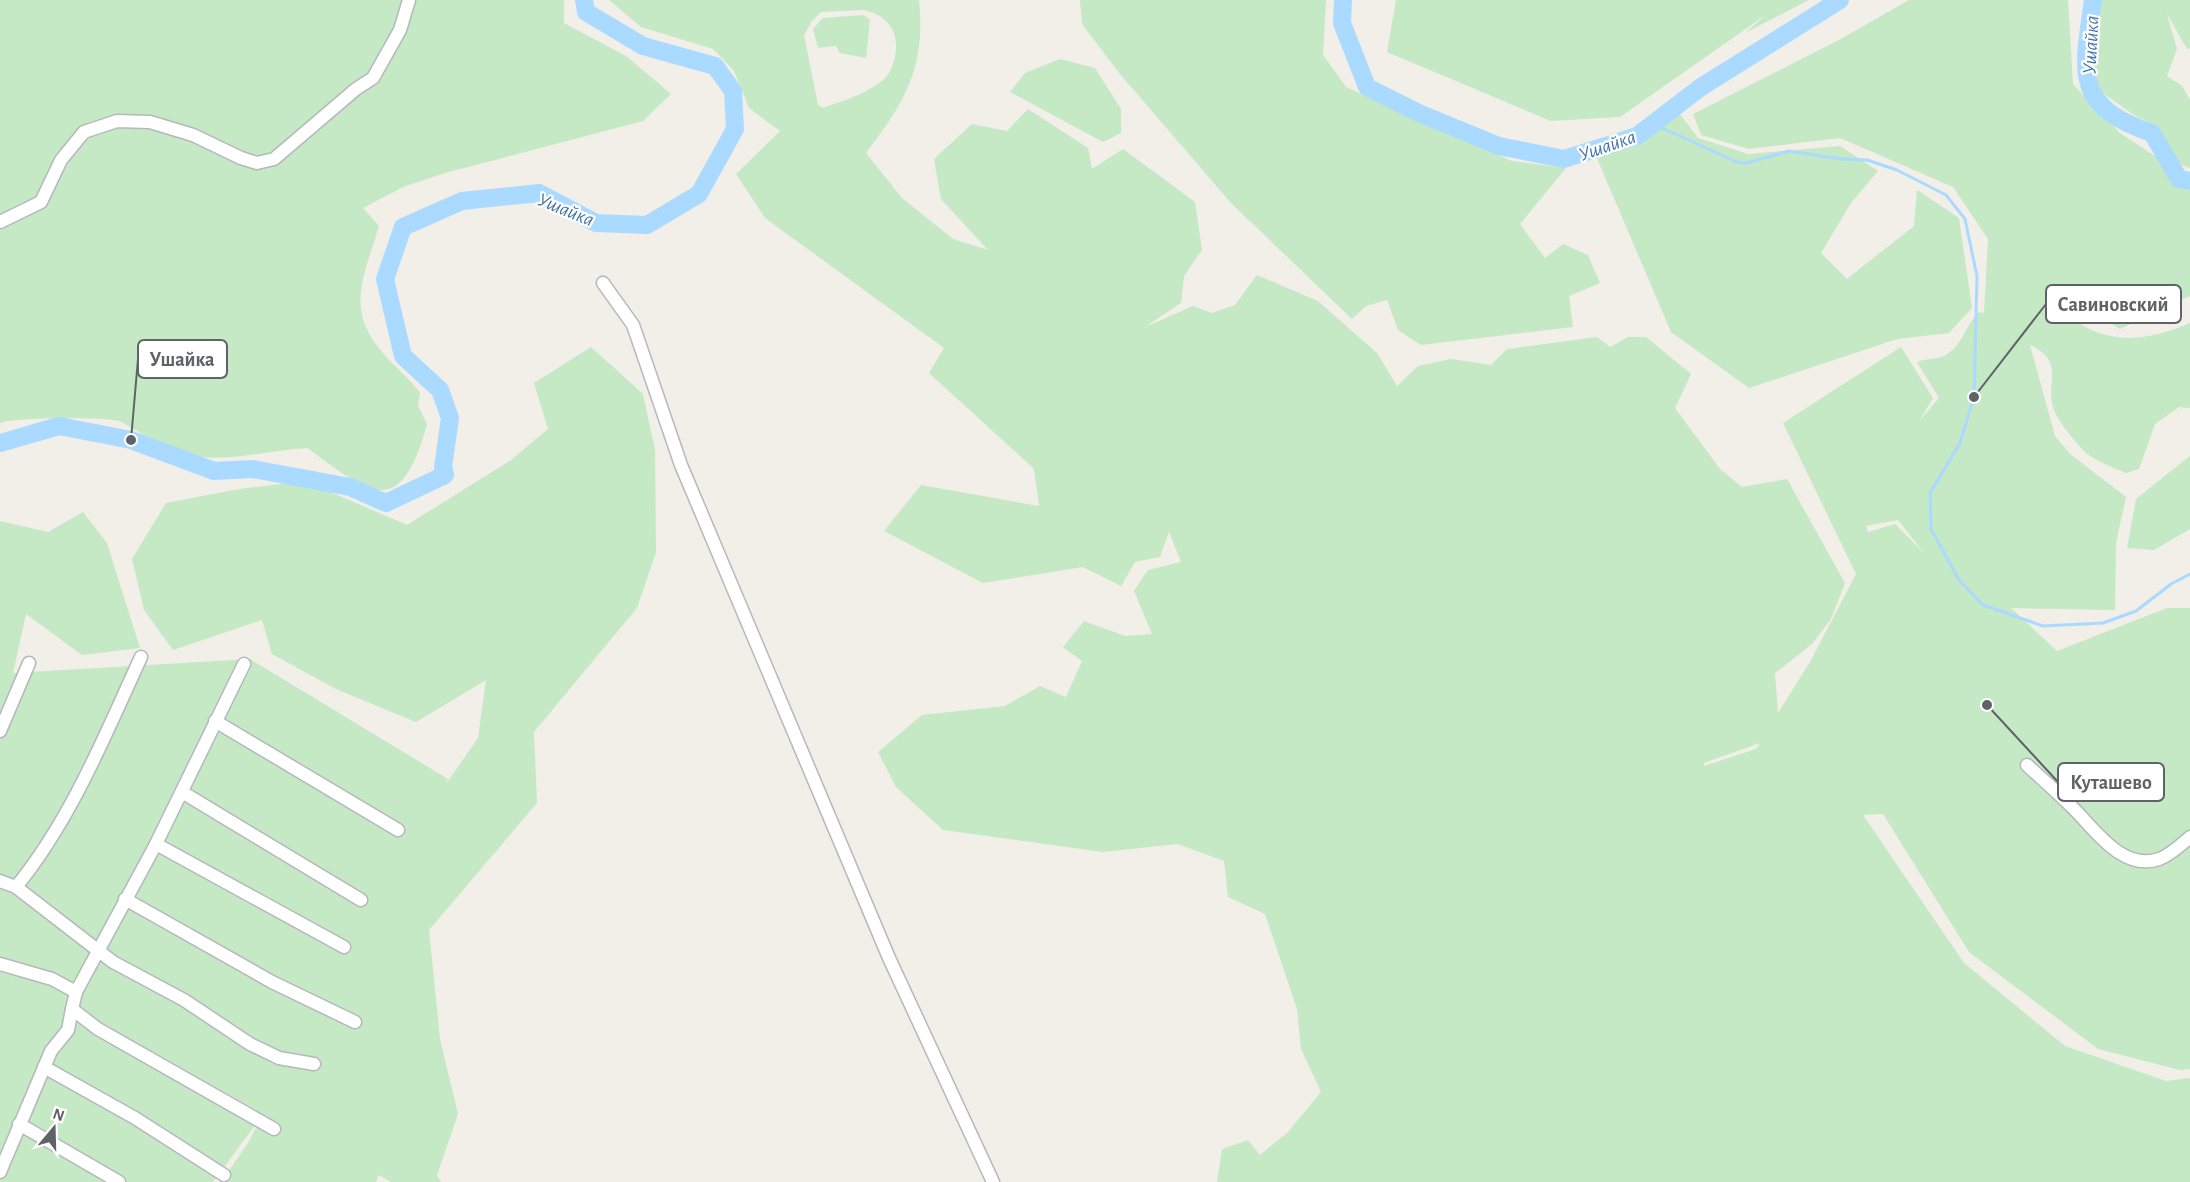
<svg xmlns="http://www.w3.org/2000/svg" width="2190" height="1182" viewBox="0 0 2190 1182" font-family="'Alegreya Sans',sans-serif">
  <style>
    .green { fill: #c5e8c5; fill-rule: evenodd }
    .lines { fill: none; stroke-linecap: round; stroke-linejoin: round }
    .stream { stroke: #aadaff; stroke-width: 3 }
    .river { stroke: #aadaff; stroke-width: 18 }
    .minor-casing { stroke: #b5b8bc; stroke-width: 15 }
    .minor { stroke: #fff; stroke-width: 12 }
    .labels { text-anchor: middle; stroke-width: 4.5; stroke-linejoin: round; paint-order: stroke }
    .water-label { font-size: 20px; font-style: italic; fill: #4174aa; stroke: #fff }
    .leader { fill: none; stroke: #5f6368; stroke-width: 2 }
    .callout-dot { fill: #5f6368; stroke: #fff; stroke-width: 2 }
    .callout { fill: #fff; stroke: #5f6368; stroke-width: 2 }
    .callout-label { font-size: 20px; text-anchor: middle; font-weight: bold; fill: #5f6368 }
  </style>
  <rect width="100%" height="100%" fill="#f1efe8"/>
  <!-- green -->
  <g class="green">
    <path d="M 0,0 L 564,0 L 564,23 L 626,56 L 671,94 L 643,121 L 445,173 L 403,187 L 363,208 L 379,226 C 365,274 344,309 382,352 C 394,367 409,377 420,393 L 418,406 L 427,424 C 400,521 372,495 307,448 C 271,450 229,462 193,456 C 175,453 154,441 139,432 C 133,429 125,423 119,421 C 104,417 12,417 0,423 Z"/>
    <path d="M 609,0 L 919,0 C 926,67 905,102 866,153 L 902,198 L 953,239 L 988,250 L 941,199 L 934,159 L 972,124 L 1007,131 L 1028,109 L 1088,148 L 1092,169 L 1123,149 L 1195,202 L 1202,250 L 1184,276 L 1181,303 L 1145,327 L 1193,306 L 1212,313 L 1235,305 L 1257,275 L 1318,301 L 1377,353 L 1397,386 L 1418,366 L 1451,359 L 1491,365 L 1507,349 L 1597,337 L 1610,347 L 1628,337 L 1646,337 L 1691,374 L 1675,408 L 1720,469 L 1742,487 L 1787,479 L 1845,583 L 1831,619 L 1812,644 L 1775,673 L 1778,713 L 1810,662 L 1856,574 L 1783,423 L 1901,347 L 1933,398 L 1920,420 L 1939,398 L 1917,362 C 1925,358 1936,360 1944,356 C 1962,347 1965,326 1979,312 L 1984,313 L 1988,239 L 1953,187 L 1840,138 L 1749,149 L 1701,135 L 1693,114 L 1839,40 L 1909,0 L 2068,0 L 2073,84 L 2120,133 L 2190,179 L 2190,296 L 2120,329 L 2074,301 L 2068,315 C 2105,347 2148,341 2190,323 L 2190,408 L 2179,407 L 2155,424 L 2139,469 L 2126,473 C 2115,468 2102,464 2092,457 C 2082,452 2057,420 2054,410 C 2044,383 2067,362 2030,345 L 2055,436 L 2070,454 L 2126,497 L 2116,543 L 2115,610 L 2011,608 L 2057,651 L 2167,608 L 2190,608 L 2190,1069 L 2180,1070 L 2098,1049 L 1969,952 L 1883,814 L 1863,815 L 1964,963 L 2065,1046 L 2166,1081 L 2190,1078 L 2190,1182 L 1217,1182 L 1222,1149 L 1248,1140 L 1260,1155 L 1287,1133 L 1321,1092 L 1301,1049 L 1297,1009 L 1265,914 L 1228,897 L 1224,861 L 1178,844 L 1103,852 L 943,830 L 896,787 L 878,752 L 922,715 L 1005,706 L 1040,686 L 1066,697 L 1082,661 L 1063,647 L 1084,621 L 1125,636 L 1152,634 L 1134,591 L 1148,570 L 1181,562 L 1169,532 L 1160,557 L 1135,562 L 1121,586 L 1083,567 L 983,583 L 884,531 L 921,485 L 1039,506 L 1034,469 L 929,373 L 944,348 L 765,218 L 736,174 L 780,131 L 749,108 L 734,71 L 713,49 L 641,27 ZM 863,10 C 887,14 900,32 895,56 C 893,65 890,75 882,81 C 865,94 843,101 823,108 L 818,105 L 804,35 L 812,21 L 821,12 ZM 1898,520 L 1924,553 L 1895,524 L 1868,532 L 1866,526 ZM 1760,743 L 1756,749 L 1704,766 L 1704,763 Z"/>
    <path d="M 1080,0 L 1326,0 L 1323,55 L 1346,87 L 1512,161 L 1566,168 L 1520,224 L 1545,258 L 1563,244 L 1588,255 L 1600,283 L 1569,296 L 1573,327 L 1421,345 L 1398,330 L 1387,300 L 1366,306 L 1352,319 L 1231,203 L 1120,74 L 1082,24 Z"/>
    <path d="M 1396,0 L 1809,0 L 1745,33 L 1767,14 L 1620,117 L 1551,121 L 1387,52 Z"/>
    <path d="M 2098,0 L 2190,0 L 2190,48 L 2187,49 L 2167,14 L 2177,49 L 2167,76 L 2182,86 L 2190,100 L 2190,168 L 2179,164 L 2156,126 L 2134,115 L 2096,88 L 2094,30 Z"/>
    <path d="M 864,15 L 870,20 L 866,58 L 840,53 L 836,46 L 818,48 L 813,29 L 823,18 Z"/>
    <path d="M 1060,59 L 1095,68 L 1121,109 L 1121,133 L 1103,142 L 1010,92 L 1025,73 Z"/>
    <path d="M 1679,113 L 1698,138 L 1748,154 L 1840,146 L 1878,171 L 1851,203 L 1821,253 L 1847,279 L 1914,226 L 1917,190 L 1959,218 L 1972,308 L 1949,333 L 1897,339 L 1749,388 L 1671,332 L 1596,156 L 1641,144 Z"/>
    <path d="M 591,347 L 643,394 L 655,450 L 656,552 L 637,608 L 534,732 L 537,803 L 429,930 L 440,1039 L 458,1114 L 437,1175 L 441,1182 L 391,1182 L 379,1175 L 376,1182 L 221,1182 L 248,1143 L 262,1116 L 213,1182 L 0,1182 L 0,521 L 48,532 L 83,512 L 107,543 L 140,648 L 82,655 L 26,614 L 13,673 L 250,659 L 448,779 L 446,784 L 478,738 L 486,680 L 416,722 L 336,689 L 272,654 L 262,620 L 173,650 L 144,610 L 132,559 L 166,503 L 239,489 L 305,481 L 407,525 L 511,460 L 548,429 L 534,383 Z"/>
    <path d="M 2190,456 L 2190,529 L 2154,550 L 2127,548 L 2136,499 Z"/>
  </g>
  <g class="lines">
    <!-- stream -->
    <path class="stream" d="M 1653,124 L 1737,162 L 1747,163 L 1789,151 L 1841,159 L 1867,160 L 1897,170 L 1946,195 L 1965,219 L 1977,276 L 1974,397 L 1960,443 L 1930,493 L 1931,529 L 1959,580 L 1983,605 L 2043,626 L 2103,623 L 2136,611 L 2171,584 L 2190,574"/>
    <!-- river -->
    <g class="river">
      <path d="M 1343,0 L 1342,23 L 1367,87 L 1421,114 L 1499,146 L 1564,159 L 1637,136 L 1701,87 L 1840,0"/>
      <path d="M 2093,0 C 2083,72 2072,106 2152,133 L 2179,179 L 2190,181"/>
      <path d="M 0,443 L 59,426 L 131,440 L 214,471 L 253,469 L 350,487 L 386,503 L 445,475 L 443,467 L 450,418 L 440,390 L 403,356 L 385,279 L 403,227 L 462,201 L 539,193 L 596,223 L 647,225 L 699,194 L 735,129 L 733,91 L 715,66 L 643,46 L 586,12 L 584,0"/>
    </g>
    <defs>
      <g id="minor">
        <path d="M 0,222 L 41,202 L 61,160 L 84,132 L 117,121 L 150,122 L 193,135 L 241,158 L 257,163 L 274,159 L 356,89 L 373,78 L 400,30 L 409,0"/>
        <path d="M 603,283 L 633,325 L 681,465 L 889,958 L 993,1182"/>
        <path d="M 244,664 L 156,844 L 76,992 L 72,1009 L 98,1029 L 274,1129"/>
        <path d="M 215,721 L 398,830"/>
        <path d="M 0,731 L 29,663"/>
        <path d="M 2027,765 C 2042,779 2057,792 2072,807 C 2094,828 2122,872 2159,859 C 2170,855 2181,845 2190,837"/>
        <path d="M 182,792 L 361,900"/>
        <path d="M 156,844 L 344,947"/>
        <path d="M 0,881 L 16,887 L 113,962 L 184,1000 L 250,1044 L 279,1058 L 314,1064"/>
        <path d="M 16,887 C 71,820 105,735 141,657"/>
        <path d="M 125,899 L 272,982 L 355,1022"/>
        <path d="M 0,964 L 52,979 L 76,992"/>
        <path d="M 44,1067 L 135,1118 L 224,1175"/>
        <path d="M 19,1124 L 119,1182"/>
        <path d="M 0,1172 L 51,1051 L 68,1030 L 72,1009"/>
      </g>
    </defs>
    <!-- minor casing -->
    <use href="#minor" class="minor-casing"/>
    <!-- minor -->
    <use href="#minor" class="minor"/>
  </g>
  <g class="labels">
    <!-- water labels -->
    <g class="water-label">
      <text transform="translate(2090 45) rotate(-87)" y="7">Ушайка</text>
      <text transform="translate(1607 145) rotate(-19)" y="7">Ушайка</text>
      <text transform="translate(566 209) rotate(22)" y="7">Ушайка</text>
    </g>
  </g>
  <!-- callouts -->
  <path class="leader" d="M1974 397L2046 304M131 440L138 359M1987 705L2058 782"/>
  <g class="callout-dot">
    <circle cx="1974" cy="397" r="6"/>
    <circle cx="131" cy="440" r="6"/>
    <circle cx="1987" cy="705" r="6"/>
  </g>
  <g class="callout">
    <rect x="2046" y="285" width="135" height="38" rx="6"/>
    <rect x="138" y="340" width="89" height="38" rx="6"/>
    <rect x="2058" y="763" width="106" height="38" rx="6"/>
  </g>
  <g class="callout-label">
    <text x="2113" y="311">Савиновский</text>
    <text x="182" y="366">Ушайка</text>
    <text x="2111" y="789">Куташево</text>
  </g>
  <!-- north arrow -->
  <g transform="translate(54 1128) rotate(19)" stroke="#ffffff" stroke-width="4.5" paint-order="stroke">
  <path d="M0-4.5L10 22L0 15L-10 22Z" fill="#5f6368"/>
  <text y="-9" font-size="16" font-weight="bold" text-anchor="middle" fill="#5f6368">N</text>
  </g>
</svg>
